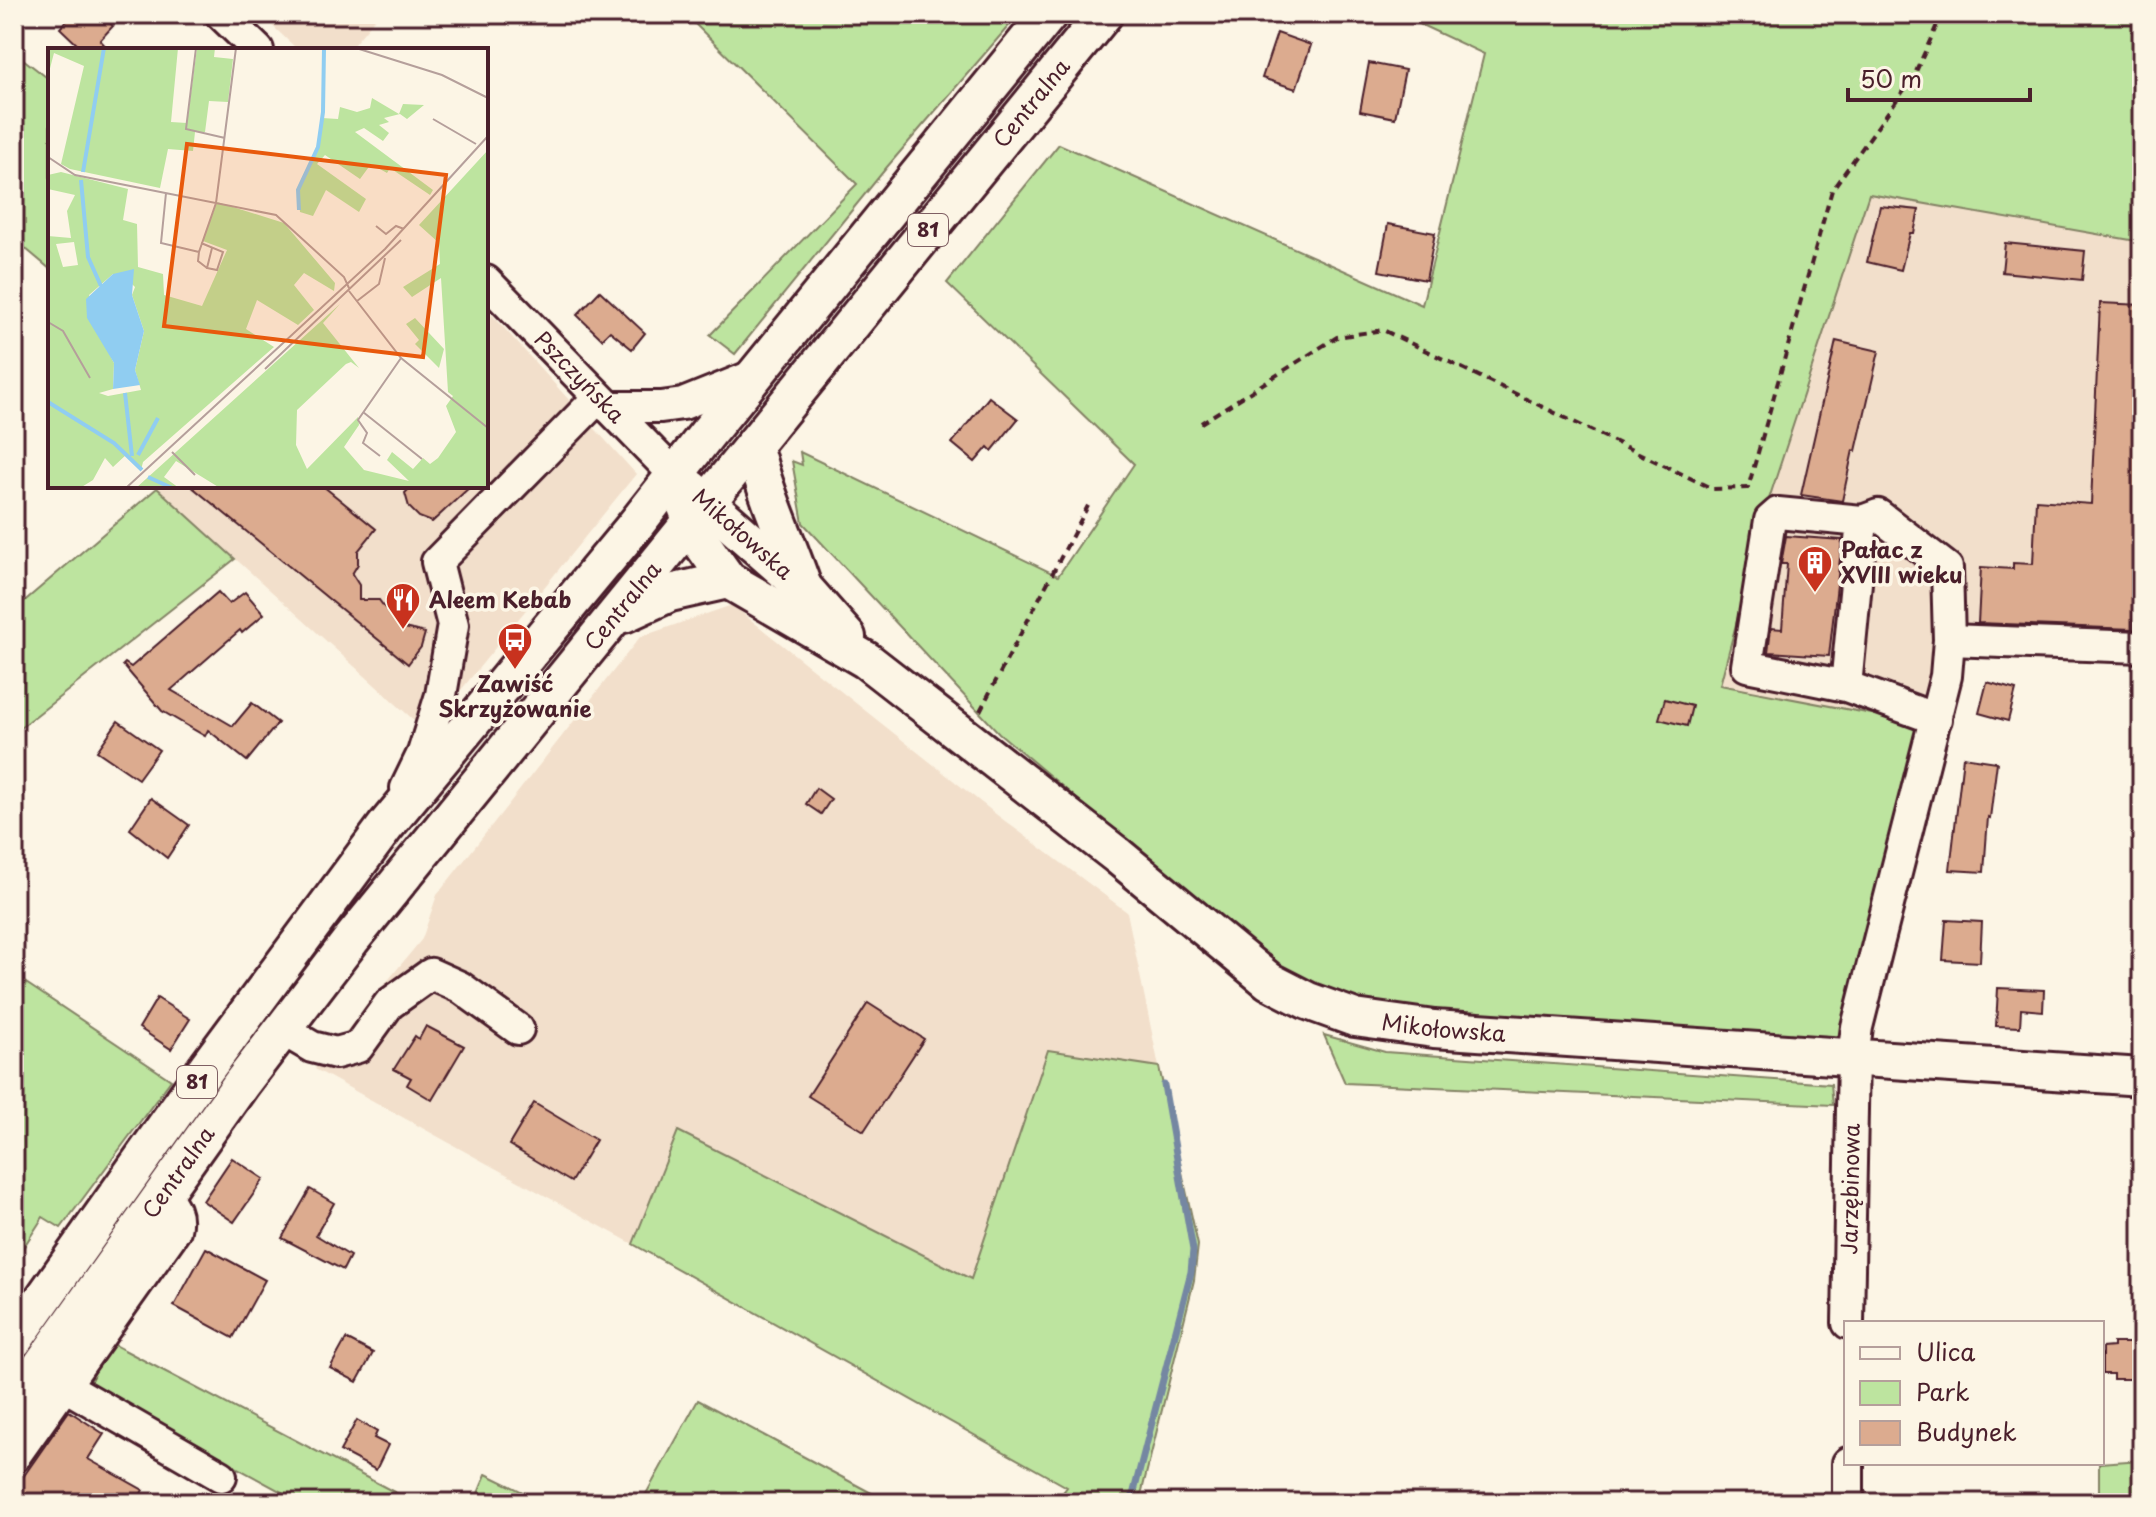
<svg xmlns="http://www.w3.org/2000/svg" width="2156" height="1517" viewBox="0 0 2156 1517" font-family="'Playpen Sans',sans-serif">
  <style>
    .built { fill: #f2dfcb }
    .green { fill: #bde49f; stroke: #848265; stroke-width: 2 }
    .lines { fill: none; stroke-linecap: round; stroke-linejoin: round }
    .stream { stroke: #7487a2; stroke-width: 7 }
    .building { fill: #dcab8f; stroke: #4a1f2b; stroke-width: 2 }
    .minor-casing { stroke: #4a1f2b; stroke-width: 36 }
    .major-casing { stroke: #4a1f2b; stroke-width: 42 }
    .path { stroke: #4a1f2b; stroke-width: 4; stroke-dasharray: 8 6; stroke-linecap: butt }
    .minor { stroke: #fcf5e5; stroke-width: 30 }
    .major { stroke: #fcf5e5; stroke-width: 36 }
    .labels { text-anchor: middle; stroke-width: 7; stroke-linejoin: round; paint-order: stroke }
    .shield { fill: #fcf5e5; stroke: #7f5f63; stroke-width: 2 }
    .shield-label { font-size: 20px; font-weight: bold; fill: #4a1f2b }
    .street-label { font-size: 22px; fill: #4a1f2b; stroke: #fcf5e5 }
    .poi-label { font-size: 22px; font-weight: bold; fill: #4a1f2b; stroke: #fcf5e5; text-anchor: start }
    .inset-river { fill: none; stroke: #90cdf1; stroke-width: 4 }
    .inset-road { fill: none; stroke: #b59f9b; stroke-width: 2 }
    .view { fill: #e8590c; fill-opacity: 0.15; stroke: #e8590c; stroke-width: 4 }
    .inset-edge { fill: none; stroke: #4a1f2b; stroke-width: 4 }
  </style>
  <rect width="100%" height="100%" fill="#fcf5e5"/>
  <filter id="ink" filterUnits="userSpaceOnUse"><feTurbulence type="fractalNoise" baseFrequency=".0125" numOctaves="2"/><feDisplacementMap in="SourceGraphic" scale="16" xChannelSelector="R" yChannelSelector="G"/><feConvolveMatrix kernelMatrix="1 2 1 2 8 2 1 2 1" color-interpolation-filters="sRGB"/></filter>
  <g filter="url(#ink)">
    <!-- built -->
    <g class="built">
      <path d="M 260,14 L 379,14 L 349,50 L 298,50 Z"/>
      <path d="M 1869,194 L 2142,242 L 2142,640 L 1949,633 L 1923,732 L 1898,719 L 1720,685 L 1769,499 Z"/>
      <path d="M 486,308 L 636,474 L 427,732 L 157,488 L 159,486 L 486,486 Z"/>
      <path d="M 732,605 L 997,815 L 1127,912 L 1159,1067 L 1048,1050 L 971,1279 L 678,1131 L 633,1244 L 315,1069 L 422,939 L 437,895 L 640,637 Z"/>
    </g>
    <!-- green -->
    <g class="green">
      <path d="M 685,14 L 1019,14 L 887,167 L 735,354 L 710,335 L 857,184 Z"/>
      <path d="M 1398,14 L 2142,14 L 2142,242 L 1869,194 L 1769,499 L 1720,685 L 1898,719 L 1923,732 L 1852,1068 L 1368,1013 L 1276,967 L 999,733 L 803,523 L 792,461 L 802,465 L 800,452 L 1058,576 L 1134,464 L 947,283 L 1059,144 L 1422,305 L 1484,54 Z"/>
      <path d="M 14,52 L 50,80 L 50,269 L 14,239 Z"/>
      <path d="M 157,488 L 235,559 L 14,733 L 14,610 Z"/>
      <path d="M 14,975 L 171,1080 L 61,1228 L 43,1217 L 14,1262 Z"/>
      <path d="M 1324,1035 L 1385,1052 L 1831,1084 L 1833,1105 L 1345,1083 Z"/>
      <path d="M 1048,1050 L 1159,1067 L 1198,1245 L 1194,1280 L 1139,1503 L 1055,1503 L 1067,1487 L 633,1244 L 678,1131 L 971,1279 Z"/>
      <path d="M 109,1342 L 415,1503 L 302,1503 L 88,1387 Z"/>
      <path d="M 698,1400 L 890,1503 L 641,1503 Z"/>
      <path d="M 2142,1460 L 2142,1503 L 2099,1503 L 2099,1463 Z"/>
      <path d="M 486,1474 L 545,1503 L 474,1503 Z"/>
    </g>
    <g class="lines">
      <!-- stream -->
      <path class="stream" d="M 1131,1503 L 1191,1272 L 1193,1250 L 1164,1085"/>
    </g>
    <!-- building -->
    <g class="building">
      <path d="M 73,14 L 100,14 L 113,26 L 100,40 L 109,50 L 83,50 L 60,28 Z"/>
      <path d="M 1277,33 L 1311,45 L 1296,89 L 1262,78 Z"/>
      <path d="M 1369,63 L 1405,70 L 1395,118 L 1360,111 Z"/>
      <path d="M 1880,206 L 1919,210 L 1914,233 L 1910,233 L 1901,270 L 1867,262 Z"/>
      <path d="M 1388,224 L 1435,233 L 1426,280 L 1379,271 Z"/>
      <path d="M 2005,243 L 2085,251 L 2082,280 L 2002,272 Z"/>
      <path d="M 600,291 L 645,333 L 632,349 L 610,331 L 602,339 L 577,315 Z"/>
      <path d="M 2100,303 L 2142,305 L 2142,434 L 2133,629 L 1978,623 L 1981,567 L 2013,569 L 2013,563 L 2033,564 L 2036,500 L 2091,504 Z"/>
      <path d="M 1836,341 L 1879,351 L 1856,451 L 1853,450 L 1842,501 L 1801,495 Z"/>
      <path d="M 989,397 L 1018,419 L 992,451 L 988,447 L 975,462 L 952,443 Z"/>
      <path d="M 191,486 L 323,486 L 376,529 L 358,551 L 358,564 L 352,574 L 359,585 L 359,600 L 379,600 L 385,608 L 394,610 L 400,627 L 425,633 L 421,647 L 408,664 Z"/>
      <path d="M 412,486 L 471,486 L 432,522 L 419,517 L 409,507 L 405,493 Z"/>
      <path d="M 1786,536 L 1842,540 L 1829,656 L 1768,652 L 1771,628 L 1782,629 L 1787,564 L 1781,564 Z"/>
      <path d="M 218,592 L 229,604 L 245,592 L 264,614 L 242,633 L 240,630 L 171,690 L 233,726 L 252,703 L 278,723 L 247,761 L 208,730 L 205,736 L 162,711 L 123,665 L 125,663 L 131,667 Z"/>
      <path d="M 1987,682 L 2016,690 L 2008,721 L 1979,713 Z"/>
      <path d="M 1665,699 L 1692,706 L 1687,726 L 1659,719 Z"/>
      <path d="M 118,721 L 159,750 L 138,779 L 97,751 Z"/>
      <path d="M 1963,757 L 1997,762 L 1990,818 L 1988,817 L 1984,872 L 1950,870 Z"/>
      <path d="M 816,788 L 831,799 L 821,814 L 806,804 Z"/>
      <path d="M 151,798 L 189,825 L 167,858 L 130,829 Z"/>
      <path d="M 1946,920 L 1982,922 L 1980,962 L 1943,960 Z"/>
      <path d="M 1998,988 L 2044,990 L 2043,1011 L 2021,1009 L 2020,1027 L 1996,1026 Z"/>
      <path d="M 157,998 L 190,1019 L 171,1049 L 139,1028 Z"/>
      <path d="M 868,1003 L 924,1039 L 864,1131 L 808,1096 Z"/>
      <path d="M 426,1026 L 464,1046 L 432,1100 L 407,1085 L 411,1078 L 394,1069 L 415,1036 L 419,1039 Z"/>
      <path d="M 534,1103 L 596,1140 L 571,1182 L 509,1145 Z"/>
      <path d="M 232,1158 L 264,1179 L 234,1222 L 203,1201 Z"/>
      <path d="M 310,1189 L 334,1203 L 316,1235 L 350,1256 L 343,1270 L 282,1238 Z"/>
      <path d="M 206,1248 L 265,1280 L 233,1338 L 174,1306 Z"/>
      <path d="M 346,1339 L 373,1353 L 357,1382 L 330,1368 Z"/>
      <path d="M 2113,1343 L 2142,1343 L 2142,1379 L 2113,1379 L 2113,1374 L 2102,1374 L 2102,1348 L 2113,1347 Z"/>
      <path d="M 69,1411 L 104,1434 L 88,1459 L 143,1490 L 136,1503 L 35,1503 L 14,1490 Z"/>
      <path d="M 357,1420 L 377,1432 L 374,1438 L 388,1445 L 376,1470 L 340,1451 Z"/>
    </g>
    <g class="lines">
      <defs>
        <g id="minor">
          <path d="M 221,14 L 258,50"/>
          <path id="s1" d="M 486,281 L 674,474"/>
          <path d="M 608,407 L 661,407 L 683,404 L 755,375"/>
          <path d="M 1949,640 L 2142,647"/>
          <path d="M 1846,686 L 1862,521 L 1778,513 L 1770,520 L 1747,666 L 1846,686 L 1936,719"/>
          <path d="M 406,788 L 423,753 L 441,695 L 453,625 L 437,562 L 598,398"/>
          <path d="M 283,1030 L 312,1047 L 336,1053 L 358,1047 L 389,1004 L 431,974 L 460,987 L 518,1029"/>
          <path id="s2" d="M 1848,1323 L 1853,1056 L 1857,1027 L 1946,676 L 1949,640 L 1947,568 L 1878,515 L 1862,521"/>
          <path d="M 65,1386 L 221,1476"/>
          <path d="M 14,1457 L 175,1230 C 179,1214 173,1206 163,1193"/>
          <path d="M 1848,1503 L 1848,1463"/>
        </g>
        <g id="major">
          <path d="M 754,447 C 765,494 786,538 802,584"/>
          <path id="s3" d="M 690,488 L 802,586 L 847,637"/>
          <path id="s4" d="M 685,504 L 698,538 L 728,580 L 866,660 L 1118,856 L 1269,981 L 1308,1001 L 1355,1018 L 1434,1029 L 2142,1077"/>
          <path d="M 624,614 L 670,593 L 728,580"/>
          <path d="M 14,1340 L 208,1066 L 385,827 L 633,528 L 707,434 L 1049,14"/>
          <path id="s5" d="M 14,1404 L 241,1084 L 351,940 L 1104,14"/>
        </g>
      </defs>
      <!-- minor casing -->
      <use href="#minor" class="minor-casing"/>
      <!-- major casing -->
      <use href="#major" class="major-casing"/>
      <!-- path -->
      <g class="path">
        <path d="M 1201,423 L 1337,337 L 1383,330 L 1713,489 L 1748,488 L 1832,190 L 1914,76 L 1942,14"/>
        <path d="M 980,711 L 1090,502"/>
      </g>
      <!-- minor -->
      <use href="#minor" class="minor"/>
      <!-- major -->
      <use href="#major" class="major"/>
    </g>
  </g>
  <!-- icons -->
  <defs>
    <symbol id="building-pin" viewBox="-11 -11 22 30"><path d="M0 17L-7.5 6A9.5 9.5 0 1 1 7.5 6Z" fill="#c8321e" stroke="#fcf5e5"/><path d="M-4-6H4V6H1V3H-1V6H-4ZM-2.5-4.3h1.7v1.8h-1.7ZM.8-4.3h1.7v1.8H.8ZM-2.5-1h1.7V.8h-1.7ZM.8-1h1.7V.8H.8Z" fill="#fff"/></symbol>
    <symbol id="restaurant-pin" viewBox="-11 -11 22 30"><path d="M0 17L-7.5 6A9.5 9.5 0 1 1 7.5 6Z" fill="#c8321e" stroke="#fcf5e5"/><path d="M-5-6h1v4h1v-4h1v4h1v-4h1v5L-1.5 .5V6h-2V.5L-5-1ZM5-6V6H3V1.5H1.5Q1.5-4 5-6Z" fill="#fff"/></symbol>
    <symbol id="bus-pin" viewBox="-11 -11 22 30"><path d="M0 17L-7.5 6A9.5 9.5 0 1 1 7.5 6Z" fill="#c8321e" stroke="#fcf5e5"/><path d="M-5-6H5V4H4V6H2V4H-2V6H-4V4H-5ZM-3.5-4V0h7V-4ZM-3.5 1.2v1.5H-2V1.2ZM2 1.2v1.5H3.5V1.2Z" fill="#fff"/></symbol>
  </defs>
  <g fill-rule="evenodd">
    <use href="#building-pin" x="1795" y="543" width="40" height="54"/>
    <use href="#restaurant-pin" x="383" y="580" width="40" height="54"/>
    <use href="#bus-pin" x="495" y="620" width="40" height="54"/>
  </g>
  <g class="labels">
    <!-- shield labels -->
    <g class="shield">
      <rect x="908" y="214" width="40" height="32" rx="6"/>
      <rect x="177" y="1066" width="40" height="32" rx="6"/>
    </g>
    <g class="shield-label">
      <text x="928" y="237">81</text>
      <text x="197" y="1089">81</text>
    </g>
    <!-- street labels -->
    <g class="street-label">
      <text dy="8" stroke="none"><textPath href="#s5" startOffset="1652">Centralna</textPath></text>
      <text dy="8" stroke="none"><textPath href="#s1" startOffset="134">Pszczyńska</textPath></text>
      <text dy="8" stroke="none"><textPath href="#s3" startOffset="70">Mikołowska</textPath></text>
      <text dy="8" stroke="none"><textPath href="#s5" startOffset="1004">Centralna</textPath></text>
      <text dy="8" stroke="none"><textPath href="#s4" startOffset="946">Mikołowska</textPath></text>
      <text dy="8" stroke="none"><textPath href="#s5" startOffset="284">Centralna</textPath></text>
      <text dy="8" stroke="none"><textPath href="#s2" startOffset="134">Jarzębinowa</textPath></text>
    </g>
    <!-- poi labels -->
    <g class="poi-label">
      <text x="1841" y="558">Pałac z<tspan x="1841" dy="25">XVIII wieku</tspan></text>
      <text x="429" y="608">Aleem Kebab</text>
      <text x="515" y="692" text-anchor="middle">Zawiść<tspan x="515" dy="25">Skrzyżowanie</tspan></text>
    </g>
  </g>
  <!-- overview -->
  <g transform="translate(48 48)">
    <rect width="440" height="440" fill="#fcf5e5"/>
    <path d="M 0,0 L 130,0 L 123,74 L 139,75 L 149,0 L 167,0 L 166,9 L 185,11 L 180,54 L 161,53 L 157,84 L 147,84 L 145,103 L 120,101 L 112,140 L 22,121 L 13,116 L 36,18 L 6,5 L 0,28 ZM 324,50 L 351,66 L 355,56 L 376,57 L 359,71 L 352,66 L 336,70 L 341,74 L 331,77 L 341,85 L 335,93 L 316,80 L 307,84 L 385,142 L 382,147 L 342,120 L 339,125 L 323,116 L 312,131 L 277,107 L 269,116 L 318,151 L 311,164 L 278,142 L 265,168 L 252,164 L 250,142 L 269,99 L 274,70 L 290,71 L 292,59 L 309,64 L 322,60 ZM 440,102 L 440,440 L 172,440 L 128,413 L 116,429 L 131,440 L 88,440 L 292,256 L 275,275 L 311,320 L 303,314 L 298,316 L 249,362 L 248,397 L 259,421 L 310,369 L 311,377 L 296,399 L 316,422 L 361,433 L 339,412 L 344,404 L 365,421 L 375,410 L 382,416 L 390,410 L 408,384 L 398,358 L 405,348 L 400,344 L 393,230 L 364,249 L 355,239 L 392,216 L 391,195 L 371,177 ZM 13,124 L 80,141 L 75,172 L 89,176 L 90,219 L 115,226 L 116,247 L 154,258 L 179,202 L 155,193 L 169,154 L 236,175 L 287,235 L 286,243 L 256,225 L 246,237 L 266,262 L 250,277 L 209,252 L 198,281 L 226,299 L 95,414 L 93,422 L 79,406 L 65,419 L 57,410 L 45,432 L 32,440 L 0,440 L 0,188 L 23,190 L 19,163 L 27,147 L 0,141 L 0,127 ZM 26,194 L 30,217 L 15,219 L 8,196 ZM 65,226 L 74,226 L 87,239 L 84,247 L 96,283 L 87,322 L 93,342 L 60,348 L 51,345 L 65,341 L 66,315 L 46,277 L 41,247 ZM 367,270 L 396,301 L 391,320 L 367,296 L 371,292 L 358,276 Z" fill="#bde49f" fill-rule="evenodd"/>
    <path d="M 86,221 L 84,247 L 96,283 L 87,322 L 92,337 L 65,341 L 66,315 L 39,270 L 38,251 L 65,226 Z" fill="#90cdf1"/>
    <path class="inset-river" d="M 35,124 L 56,0M 33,132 L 40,209 L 53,238M 251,162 L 250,142 L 270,99 L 275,64 L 276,0M 77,345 L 84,408M 0,354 L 66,395 L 94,422M 90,407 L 110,370M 100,429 L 124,440"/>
    <path class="inset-road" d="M 148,0 L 138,81 L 177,90M 308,0 L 394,27 L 440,50M 385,71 L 428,96M 0,109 L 27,127 L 228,167 L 296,229 L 301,240M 118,145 L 113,195 L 151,204M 328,178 L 338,186 L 348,178 L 356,181M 153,195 L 175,204 L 169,222 L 159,220 L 164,200M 159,220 L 150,213 L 151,204 L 168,155 L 188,0M 301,243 L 353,310 L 440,380M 309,253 L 331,236 L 337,210M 0,274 L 15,283 L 42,330M 217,321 L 353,192M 315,364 L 374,411M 124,404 L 147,427M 332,408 L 315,395 L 319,385 L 310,372 L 353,310M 78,440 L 337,201 L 440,88"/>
    <path class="view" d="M 139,96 L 398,127 L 375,309 L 116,278 Z"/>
    <rect width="440" height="440" class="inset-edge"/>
  </g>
  <!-- margin -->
  <rect width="2156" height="1517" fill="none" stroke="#fcf5e5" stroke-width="48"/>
  <rect x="24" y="24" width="2108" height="1469" fill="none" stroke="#4a1f2b" stroke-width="3" filter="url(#ink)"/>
  <!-- legend -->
  <rect x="1844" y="1321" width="260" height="144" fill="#fcf5e5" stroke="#b59f9b" stroke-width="2"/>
  <rect x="1860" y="1347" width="40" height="12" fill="#fcf5e5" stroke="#b59f9b" stroke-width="2"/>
  <text x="1916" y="1361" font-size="24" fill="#4a1f2b">Ulica</text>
  <rect x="1860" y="1381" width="40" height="24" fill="#bde49f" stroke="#b59f9b" stroke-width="2"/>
  <text x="1916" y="1401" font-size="24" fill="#4a1f2b">Park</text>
  <rect x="1860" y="1421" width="40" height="24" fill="#dcab8f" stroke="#b59f9b" stroke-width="2"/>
  <text x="1916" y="1441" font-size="24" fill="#4a1f2b">Budynek</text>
  <!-- scale -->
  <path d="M1848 88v12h182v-12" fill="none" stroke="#4a1f2b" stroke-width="4"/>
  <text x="1860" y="88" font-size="24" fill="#4a1f2b" stroke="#fcf5e5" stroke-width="6" paint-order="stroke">50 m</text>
</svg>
